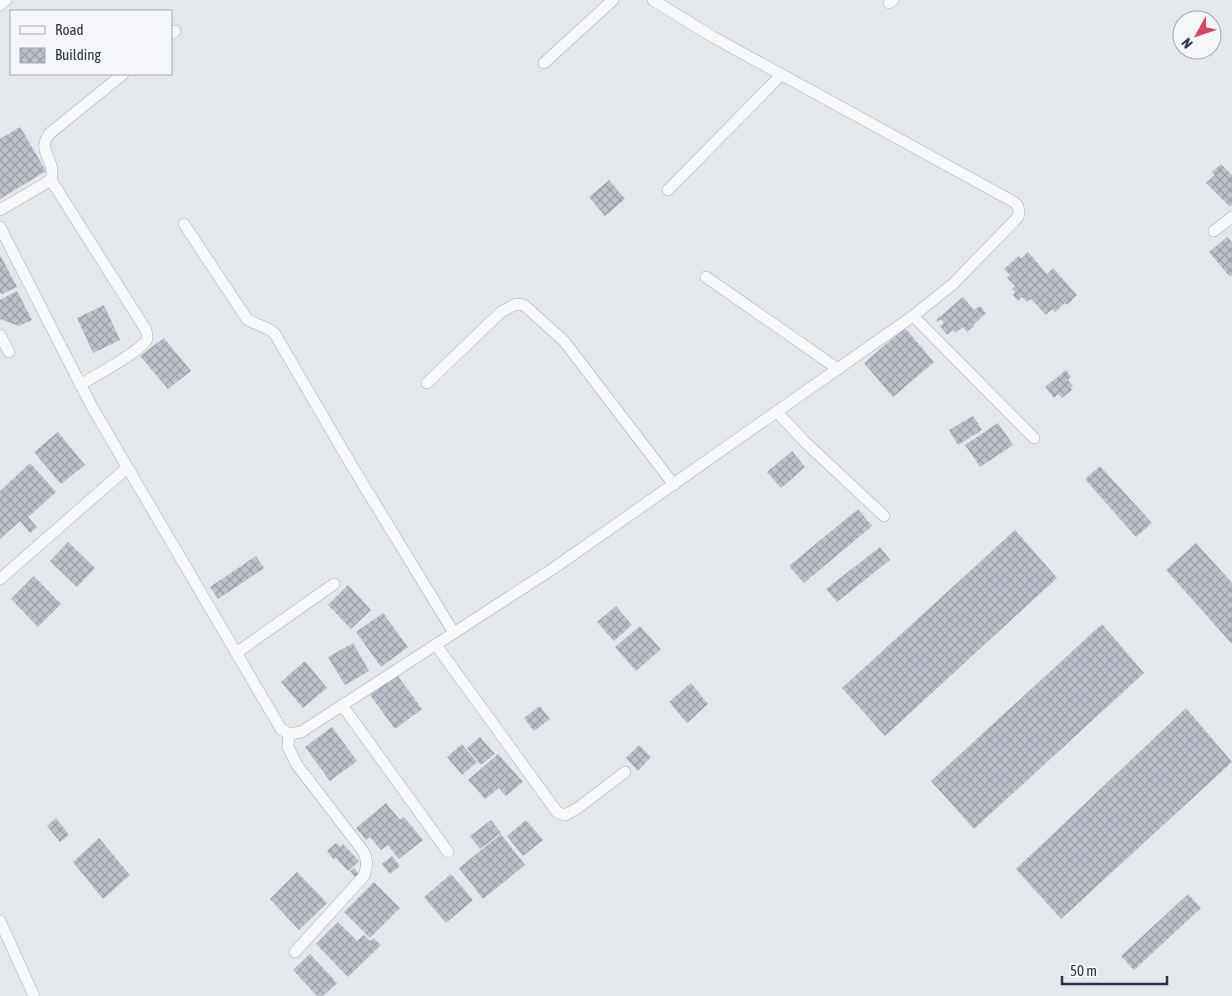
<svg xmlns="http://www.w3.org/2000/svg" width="1232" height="996" viewBox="0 0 1232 996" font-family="'Asap Condensed',sans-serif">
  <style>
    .building { fill: url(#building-cross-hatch) }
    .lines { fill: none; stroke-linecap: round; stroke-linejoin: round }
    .minor-casing { stroke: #a9aeb7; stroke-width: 12 }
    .minor { stroke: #f7f8fa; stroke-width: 11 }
  </style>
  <defs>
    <pattern id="building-cross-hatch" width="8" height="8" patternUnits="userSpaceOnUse" patternTransform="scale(1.25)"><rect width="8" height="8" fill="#bbc0ca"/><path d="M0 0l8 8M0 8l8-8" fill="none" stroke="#989da6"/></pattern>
  </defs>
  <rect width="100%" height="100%" fill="#e4e7ec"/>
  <!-- building -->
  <g class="building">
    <path d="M 20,127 L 46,171 L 0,199 L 0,139 Z"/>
    <path d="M 1221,164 L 1232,175 L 1232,205 L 1230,207 L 1206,183 L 1215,175 L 1212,172 Z"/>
    <path d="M 609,180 L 625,199 L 605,216 L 589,197 Z"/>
    <path d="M 1227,237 L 1232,242 L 1232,275 L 1230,277 L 1209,252 Z"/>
    <path d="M 1028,252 L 1047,274 L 1053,268 L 1077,295 L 1067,305 L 1065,303 L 1055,312 L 1052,309 L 1046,315 L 1031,299 L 1027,302 L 1022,297 L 1018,301 L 1013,295 L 1015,292 L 1012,289 L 1015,286 L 1007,278 L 1010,275 L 1004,269 L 1019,256 L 1021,259 Z"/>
    <path d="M 0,255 L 17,287 L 2,294 L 0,293 Z"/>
    <path d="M 17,291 L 32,320 L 19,326 L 0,319 L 0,300 Z"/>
    <path d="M 963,297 L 974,310 L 980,306 L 986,313 L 973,325 L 974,326 L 967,332 L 963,327 L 955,333 L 953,330 L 947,335 L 940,326 L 944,323 L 941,319 L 937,322 L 936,320 Z"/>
    <path d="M 104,305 L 120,340 L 93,353 L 77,318 Z"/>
    <path d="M 905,328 L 934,362 L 893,397 L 864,363 Z"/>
    <path d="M 164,338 L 191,371 L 168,389 L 140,356 Z"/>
    <path d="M 1066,370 L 1071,377 L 1068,380 L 1073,386 L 1071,388 L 1072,390 L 1062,398 L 1058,394 L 1054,398 L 1045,387 Z"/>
    <path d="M 973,416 L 982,430 L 958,445 L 949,430 Z"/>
    <path d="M 998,423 L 1013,445 L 980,467 L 965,445 Z"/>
    <path d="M 58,432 L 85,465 L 61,484 L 34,452 Z"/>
    <path d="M 792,451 L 805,467 L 781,488 L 767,472 Z"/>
    <path d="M 30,463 L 56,492 L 28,517 L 37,527 L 30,533 L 20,521 L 0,539 L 0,491 Z"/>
    <path d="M 1100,466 L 1152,523 L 1136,537 L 1085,479 Z"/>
    <path d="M 858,509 L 872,526 L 804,583 L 789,566 Z"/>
    <path d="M 1015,530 L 1057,578 L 885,736 L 842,688 Z"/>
    <path d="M 68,542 L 95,568 L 77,587 L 50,561 Z"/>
    <path d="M 1196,543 L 1232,583 L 1232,644 L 1166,570 Z"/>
    <path d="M 880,547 L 890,560 L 837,602 L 826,589 Z"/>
    <path d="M 256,556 L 264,568 L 218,599 L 210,587 Z"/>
    <path d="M 34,576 L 61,604 L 38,627 L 11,599 Z"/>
    <path d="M 348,585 L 371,610 L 351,629 L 328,605 Z"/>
    <path d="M 616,606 L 632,625 L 614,641 L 597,622 Z"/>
    <path d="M 383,613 L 408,647 L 381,667 L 356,632 Z"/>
    <path d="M 1102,624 L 1144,673 L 974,829 L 931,781 Z"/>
    <path d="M 640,626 L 661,649 L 636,671 L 615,647 Z"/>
    <path d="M 353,643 L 369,671 L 345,685 L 328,657 Z"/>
    <path d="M 305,661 L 327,688 L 303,708 L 281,682 Z"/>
    <path d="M 397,675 L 422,709 L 395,729 L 370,695 Z"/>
    <path d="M 691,683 L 708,704 L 687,723 L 669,702 Z"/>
    <path d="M 540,706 L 550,719 L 534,731 L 524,718 Z"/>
    <path d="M 1186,708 L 1232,762 L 1061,919 L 1016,869 Z"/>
    <path d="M 332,727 L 357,761 L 330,781 L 305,747 Z"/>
    <path d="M 480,737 L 495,754 L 481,765 L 467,748 Z"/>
    <path d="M 462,744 L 477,762 L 462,775 L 447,757 Z"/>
    <path d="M 639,745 L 651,757 L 638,771 L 626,758 Z"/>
    <path d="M 498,754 L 523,782 L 506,796 L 499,788 L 485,799 L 468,780 Z"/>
    <path d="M 386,803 L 400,820 L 404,817 L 423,840 L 399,859 L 388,845 L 381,850 L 370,837 L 366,840 L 356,828 Z"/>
    <path d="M 56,818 L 69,835 L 60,842 L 47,826 Z"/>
    <path d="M 491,820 L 501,833 L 480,849 L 470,836 Z"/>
    <path d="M 526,820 L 543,840 L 523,856 L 507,836 Z"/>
    <path d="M 501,834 L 525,865 L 483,899 L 459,868 Z"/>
    <path d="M 99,838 L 130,875 L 103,899 L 73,862 Z"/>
    <path d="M 336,843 L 340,847 L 343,844 L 359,861 L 348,871 L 336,858 L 334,860 L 327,851 Z"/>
    <path d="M 392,856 L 400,866 L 390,874 L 382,864 Z"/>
    <path d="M 354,868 L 359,874 L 356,878 L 350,871 Z"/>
    <path d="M 297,872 L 327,903 L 299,930 L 270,899 Z"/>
    <path d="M 451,874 L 473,900 L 446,923 L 424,897 Z"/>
    <path d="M 374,882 L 400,908 L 370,938 L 344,912 Z"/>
    <path d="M 1188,894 L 1201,908 L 1134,970 L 1121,956 Z"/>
    <path d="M 338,922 L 357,941 L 364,935 L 370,941 L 374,938 L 381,945 L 348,977 L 316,944 Z"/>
    <path d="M 310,954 L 337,983 L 323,996 L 317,996 L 293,970 Z"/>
  </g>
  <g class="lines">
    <defs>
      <g id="minor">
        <path d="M 889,3 L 893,0"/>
        <path d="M 0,5 L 6,0"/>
        <path d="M 171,34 L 175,31"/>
        <path d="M 544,63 L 613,0"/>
        <path d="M 51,180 L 146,330 C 147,334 148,338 146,341 C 139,352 93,377 80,385"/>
        <path d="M 668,190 L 781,75"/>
        <path d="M 0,210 L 51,180 C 57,159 36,153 49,134 L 123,74"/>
        <path d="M 184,224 L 247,319 C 257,326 266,325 275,334 L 352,466 L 454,633"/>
        <path d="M 0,227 L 92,407 L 281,729 L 289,734 L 301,732 L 554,568 L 913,316 L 953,284 L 1018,217 C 1020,210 1019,206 1014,202 L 713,37 L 653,0"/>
        <path d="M 1214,231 L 1232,217"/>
        <path d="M 706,277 L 838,369"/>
        <path d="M 913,316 L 1034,438"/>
        <path d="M 0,335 L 9,352"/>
        <path d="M 427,383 L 501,312 L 516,304 L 524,305 L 564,341 L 674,485"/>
        <path d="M 777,412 L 806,443 L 884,516"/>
        <path d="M 0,579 L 127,468"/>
        <path d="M 436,645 L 557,812 L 565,815 L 578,808 L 625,772"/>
        <path d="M 236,653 L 334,584"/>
        <path d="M 342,705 L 448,852"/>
        <path d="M 289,734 L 288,747 L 297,765 L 363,851 C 368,860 367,867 364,876 L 295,952"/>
        <path d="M 0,921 L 34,996"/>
      </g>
    </defs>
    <!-- minor casing -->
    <use href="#minor" class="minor-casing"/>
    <!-- minor -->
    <use href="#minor" class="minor"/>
  </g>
  <!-- legend -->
  <rect x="10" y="10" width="162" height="65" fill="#f4f6f9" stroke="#a4a8b1"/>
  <rect x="20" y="26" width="25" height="8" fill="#f7f8fa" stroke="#a4a8b1"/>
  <text x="55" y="35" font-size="15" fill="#2b3445">Road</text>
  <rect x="20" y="48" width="25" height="15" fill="url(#building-cross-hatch)" stroke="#a4a8b1"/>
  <text x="55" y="60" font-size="15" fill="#2b3445">Building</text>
  <!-- north arrow -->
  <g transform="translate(1197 35) rotate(230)"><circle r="24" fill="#f4f6f9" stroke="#a4a8b1"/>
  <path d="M0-4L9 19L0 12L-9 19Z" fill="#d1495b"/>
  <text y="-8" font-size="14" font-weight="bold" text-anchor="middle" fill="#2b3445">N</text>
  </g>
  <!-- scale -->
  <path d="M1062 976v8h105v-8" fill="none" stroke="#2b3445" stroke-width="2.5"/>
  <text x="1070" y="976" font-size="15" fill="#2b3445" stroke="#f4f6f9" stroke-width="4" paint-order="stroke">50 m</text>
</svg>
